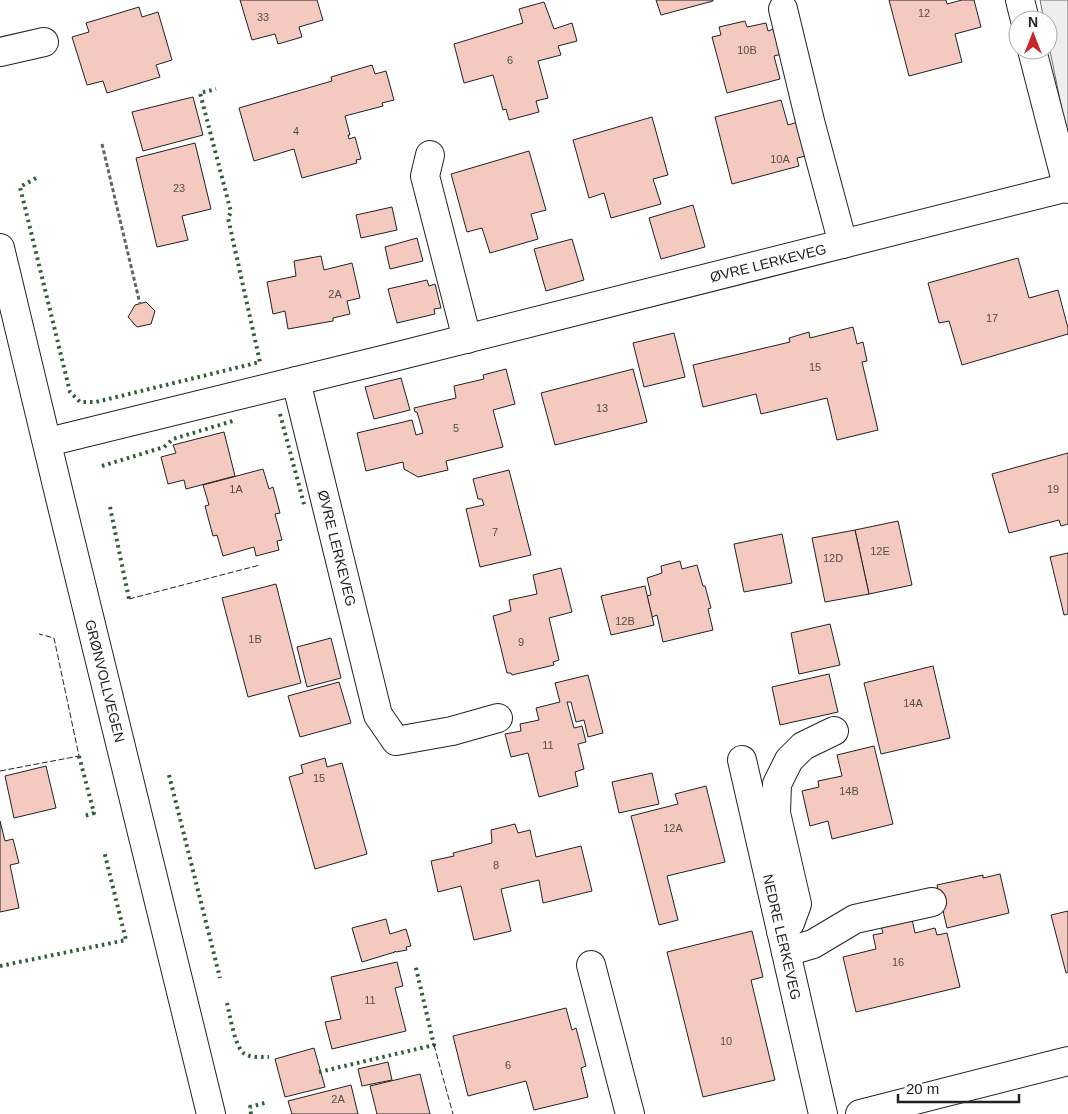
<svg xmlns="http://www.w3.org/2000/svg" width="1068" height="1114" viewBox="0 0 1068 1114" font-family="Arial,sans-serif">
  <style>
    .green { fill: #eee; stroke: #6f6f6f }
    .building { fill: #f3c9c0; stroke: #222 }
    .lines { fill: none; stroke-linecap: round; stroke-linejoin: round }
    .minor-casing { stroke: #222; stroke-width: 30 }
    .path { stroke: #646464; stroke-width: 3; stroke-dasharray: 4 2.5; stroke-linecap: butt }
    .minor { stroke: #fff; stroke-width: 28 }
    .hedge { stroke: #2f5e38; stroke-width: 4; stroke-dasharray: 2.5 4; stroke-linecap: butt }
    .fence { stroke: #222; stroke-width: 1; stroke-dasharray: 6 2.5; stroke-linecap: butt }
    .labels { text-anchor: middle; stroke-width: 4; stroke-linejoin: round; paint-order: stroke }
    .number-label { font-size: 11px; fill: #564c4a }
    .street-label { font-size: 14px; fill: #222; stroke: #fff }
  </style>
  <rect width="100%" height="100%" fill="#fff"/>
  <!-- green -->
  <path class="green" d="M 1040,0 L 1068,0 L 1068,139 L 1048,41 L 1048,20 L 1044,20 Z"/>
  <!-- building -->
  <g class="building">
    <path d="M 240,0 L 317,0 L 323,20 L 299,27 L 302,37 L 278,44 L 275,34 L 252,40 Z"/>
    <path d="M 656,0 L 713,0 L 713,1 L 661,15 Z"/>
    <path d="M 889,0 L 946,0 L 947,4 L 962,0 L 974,0 L 981,27 L 955,34 L 962,62 L 909,76 Z"/>
    <path d="M 544,2 L 554,29 L 572,23 L 577,41 L 558,46 L 561,55 L 538,61 L 548,98 L 536,101 L 539,112 L 509,120 L 506,109 L 503,110 L 493,75 L 464,83 L 454,44 L 523,23 L 519,9 Z"/>
    <path d="M 139,7 L 142,17 L 158,12 L 172,60 L 156,65 L 160,77 L 107,93 L 103,81 L 87,85 L 72,37 L 89,32 L 86,23 Z"/>
    <path d="M 745,21 L 747,27 L 766,23 L 768,31 L 776,28 L 782,54 L 774,56 L 780,79 L 727,93 L 712,37 L 721,35 L 719,27 Z"/>
    <path d="M 372,65 L 375,74 L 386,71 L 394,100 L 382,103 L 383,106 L 345,116 L 350,135 L 348,135 L 349,139 L 355,137 L 361,159 L 356,160 L 357,163 L 302,178 L 294,149 L 254,161 L 239,108 L 332,81 L 331,77 Z"/>
    <path d="M 193,97 L 203,135 L 143,151 L 132,112 Z"/>
    <path d="M 781,100 L 788,125 L 801,121 L 810,155 L 797,158 L 799,166 L 732,184 L 715,117 Z"/>
    <path d="M 652,117 L 668,175 L 653,179 L 661,204 L 611,218 L 604,193 L 589,198 L 573,140 Z"/>
    <path d="M 195,143 L 211,209 L 182,216 L 188,240 L 157,247 L 136,158 Z"/>
    <path d="M 529,151 L 546,210 L 531,214 L 538,239 L 490,253 L 482,228 L 467,232 L 451,174 Z"/>
    <path d="M 693,205 L 705,247 L 661,259 L 649,218 Z"/>
    <path d="M 392,207 L 397,230 L 361,238 L 356,215 Z"/>
    <path d="M 417,238 L 423,261 L 390,269 L 385,247 Z"/>
    <path d="M 572,239 L 584,280 L 546,291 L 534,249 Z"/>
    <path d="M 321,256 L 324,270 L 352,263 L 360,298 L 347,301 L 350,314 L 333,318 L 333,321 L 288,329 L 285,311 L 273,314 L 267,282 L 296,276 L 294,261 Z"/>
    <path d="M 1018,258 L 1029,298 L 1058,290 L 1068,328 L 1068,334 L 962,365 L 949,321 L 939,323 L 928,283 Z"/>
    <path d="M 427,280 L 429,286 L 435,284 L 441,308 L 434,309 L 435,314 L 397,323 L 388,289 Z"/>
    <path d="M 146,302 L 155,311 L 151,324 L 137,327 L 128,317 L 135,305 Z"/>
    <path d="M 853,327 L 857,344 L 863,342 L 867,361 L 862,362 L 878,430 L 837,440 L 827,398 L 761,414 L 756,394 L 703,407 L 693,365 L 790,342 L 789,338 L 809,332 L 810,338 Z"/>
    <path d="M 674,333 L 685,377 L 644,387 L 633,343 Z"/>
    <path d="M 506,369 L 515,404 L 493,410 L 503,447 L 446,461 L 448,470 L 418,477 L 404,469 L 403,462 L 366,471 L 357,433 L 412,420 L 416,435 L 423,433 L 417,412 L 415,412 L 414,408 L 456,398 L 454,386 L 484,379 L 483,375 Z"/>
    <path d="M 633,369 L 647,422 L 555,445 L 541,393 Z"/>
    <path d="M 401,378 L 410,410 L 374,419 L 365,387 Z"/>
    <path d="M 224,432 L 235,476 L 186,489 L 184,480 L 168,484 L 161,457 L 176,453 L 173,445 Z"/>
    <path d="M 1068,453 L 1068,524 L 1061,526 L 1059,520 L 1009,533 L 992,474 Z"/>
    <path d="M 263,469 L 269,489 L 273,487 L 280,513 L 275,514 L 282,540 L 277,541 L 279,550 L 256,556 L 254,547 L 223,556 L 217,535 L 213,536 L 205,506 L 209,505 L 203,485 Z"/>
    <path d="M 509,470 L 531,555 L 480,567 L 466,509 L 484,505 L 482,499 L 478,499 L 473,479 Z"/>
    <path d="M 898,521 L 912,585 L 869,594 L 855,530 Z"/>
    <path d="M 855,530 L 869,594 L 825,602 L 812,538 Z"/>
    <path d="M 782,534 L 792,583 L 744,592 L 734,544 Z"/>
    <path d="M 1068,553 L 1068,614 L 1064,615 L 1050,557 Z"/>
    <path d="M 680,561 L 682,569 L 697,565 L 703,586 L 705,586 L 711,608 L 708,609 L 713,630 L 663,642 L 657,615 L 652,617 L 647,596 L 651,595 L 647,578 L 662,573 L 661,566 Z"/>
    <path d="M 561,568 L 572,612 L 549,618 L 559,660 L 553,662 L 554,665 L 512,675 L 511,673 L 507,673 L 493,616 L 511,611 L 509,600 L 537,594 L 533,575 Z"/>
    <path d="M 276,584 L 301,683 L 248,697 L 222,598 Z"/>
    <path d="M 645,586 L 654,625 L 611,635 L 601,596 Z"/>
    <path d="M 830,624 L 840,665 L 799,674 L 791,633 Z"/>
    <path d="M 331,638 L 341,678 L 307,687 L 297,647 Z"/>
    <path d="M 933,666 L 950,738 L 881,754 L 864,683 Z"/>
    <path d="M 829,674 L 838,712 L 780,725 L 772,687 Z"/>
    <path d="M 588,675 L 603,733 L 588,737 L 584,720 L 576,722 L 571,702 L 567,702 L 574,728 L 582,726 L 586,742 L 578,744 L 584,769 L 575,772 L 578,786 L 539,797 L 528,753 L 511,757 L 505,734 L 521,731 L 520,724 L 539,720 L 536,708 L 560,702 L 555,683 Z"/>
    <path d="M 339,682 L 351,723 L 300,737 L 288,696 Z"/>
    <path d="M 874,746 L 893,824 L 832,839 L 828,821 L 810,826 L 802,791 L 819,787 L 818,781 L 842,776 L 837,755 Z"/>
    <path d="M 325,758 L 327,767 L 342,763 L 367,854 L 315,869 L 289,777 L 303,773 L 301,765 Z"/>
    <path d="M 46,766 L 56,808 L 14,818 L 5,776 Z"/>
    <path d="M 652,773 L 659,804 L 619,813 L 612,782 Z"/>
    <path d="M 706,786 L 725,862 L 667,876 L 678,920 L 659,925 L 631,816 L 678,804 L 675,794 Z"/>
    <path d="M 0,821 L 5,841 L 13,839 L 19,863 L 10,865 L 19,908 L 0,912 Z"/>
    <path d="M 515,824 L 518,833 L 530,830 L 536,857 L 581,846 L 592,891 L 543,903 L 539,880 L 501,889 L 511,931 L 474,940 L 461,886 L 438,892 L 431,861 L 454,856 L 453,853 L 492,843 L 491,830 Z"/>
    <path d="M 1000,874 L 1009,913 L 947,928 L 937,885 L 983,875 L 983,878 Z"/>
    <path d="M 1068,911 L 1068,972 L 1066,973 L 1051,915 Z"/>
    <path d="M 386,919 L 390,934 L 406,929 L 411,946 L 406,947 L 407,950 L 396,952 L 395,951 L 395,952 L 362,962 L 352,928 Z"/>
    <path d="M 912,919 L 915,933 L 935,928 L 937,935 L 947,933 L 960,987 L 856,1012 L 843,957 L 876,949 L 873,935 L 883,933 L 881,926 Z"/>
    <path d="M 752,931 L 763,977 L 751,980 L 775,1080 L 703,1097 L 667,952 Z"/>
    <path d="M 397,962 L 403,986 L 395,988 L 406,1031 L 332,1049 L 325,1022 L 341,1019 L 331,977 Z"/>
    <path d="M 566,1008 L 572,1030 L 576,1028 L 586,1066 L 581,1068 L 588,1097 L 534,1110 L 526,1081 L 468,1096 L 453,1036 Z"/>
    <path d="M 314,1048 L 325,1087 L 285,1097 L 275,1059 Z"/>
    <path d="M 388,1062 L 392,1080 L 362,1086 L 358,1069 Z"/>
    <path d="M 420,1074 L 430,1114 L 377,1114 L 370,1086 Z"/>
    <path d="M 351,1085 L 358,1114 L 292,1114 L 288,1101 Z"/>
  </g>
  <g class="lines">
    <defs>
      <g id="minor">
        <path d="M 1020,0 L 1025,20"/>
        <path d="M 783,9 L 811,125 L 843,244"/>
        <path d="M 1032,50 L 1068,189"/>
        <path d="M 0,52 L 44,42"/>
        <path d="M 430,155 L 425,176 L 467,339"/>
        <path d="M 0,248 L 61,502 L 211,1114"/>
        <path d="M 296,381 L 378,715 L 396,741 L 452,731 L 498,718"/>
        <path d="M 48,442 L 394,357 L 1068,187"/>
        <path d="M 742,760 L 823,1114"/>
        <path d="M 781,931 L 790,923 L 797,904 L 776,813 L 777,784 L 789,760 L 803,746 L 834,731"/>
        <path d="M 786,952 L 813,944 L 855,919 L 932,902"/>
        <path d="M 591,965 L 630,1114"/>
        <path d="M 860,1114 L 1068,1061"/>
      </g>
    </defs>
    <!-- minor casing -->
    <use href="#minor" class="minor-casing"/>
    <!-- path -->
    <path class="path" d="M 102,144 L 140,304"/>
    <!-- minor -->
    <use href="#minor" class="minor"/>
    <!-- hedge -->
    <g class="hedge">
      <path d="M 36,178 L 20,187 L 70,392 L 80,402 L 96,402 L 260,362 L 228,218 L 231,212 L 200,93 L 216,89"/>
      <path d="M 280,414 L 305,508"/>
      <path d="M 102,466 L 164,447 L 173,439 L 236,420"/>
      <path d="M 110,507 L 129,599"/>
      <path d="M 79,756 L 94,813 L 84,816"/>
      <path d="M 169,775 L 220,978"/>
      <path d="M 0,966 L 126,940 L 104,851"/>
      <path d="M 227,1003 C 230,1015 235,1049 245,1054 C 252,1058 261,1057 269,1057"/>
      <path d="M 319,1072 L 434,1045 L 415,964"/>
      <path d="M 251,1114 L 250,1107 L 268,1102"/>
    </g>
    <!-- fence -->
    <g class="fence">
      <path d="M 129,599 L 260,565"/>
      <path d="M 0,771 L 79,756 L 54,638 L 39,634"/>
      <path d="M 434,1045 L 453,1114"/>
    </g>
  </g>
  <g class="labels">
    <!-- number labels -->
    <g class="number-label">
      <text x="924" y="17">12</text>
      <text x="263" y="21">33</text>
      <text x="747" y="54">10B</text>
      <text x="510" y="64">6</text>
      <text x="296" y="135">4</text>
      <text x="780" y="163">10A</text>
      <text x="179" y="192">23</text>
      <text x="335" y="298">2A</text>
      <text x="992" y="322">17</text>
      <text x="815" y="371">15</text>
      <text x="602" y="412">13</text>
      <text x="456" y="432">5</text>
      <text x="236" y="493">1A</text>
      <text x="1053" y="493">19</text>
      <text x="495" y="536">7</text>
      <text x="880" y="555">12E</text>
      <text x="833" y="562">12D</text>
      <text x="625" y="625">12B</text>
      <text x="255" y="643">1B</text>
      <text x="521" y="646">9</text>
      <text x="913" y="707">14A</text>
      <text x="548" y="749">11</text>
      <text x="319" y="782">15</text>
      <text x="849" y="795">14B</text>
      <text x="673" y="832">12A</text>
      <text x="496" y="869">8</text>
      <text x="898" y="966">16</text>
      <text x="370" y="1004">11</text>
      <text x="726" y="1045">10</text>
      <text x="508" y="1069">6</text>
      <text x="338" y="1103">2A</text>
    </g>
    <!-- street labels -->
    <g class="street-label">
      <text transform="translate(768 263) rotate(-14)" y="5">ØVRE LERKEVEG</text>
      <text transform="translate(337 548) rotate(76)" y="5">ØVRE LERKEVEG</text>
      <text transform="translate(105 681) rotate(76)" y="5">GRØNVOLLVEGEN</text>
      <text transform="translate(782 937) rotate(77)" y="5">NEDRE LERKEVEG</text>
    </g>
  </g>
  <!-- north arrow -->
  <g transform="translate(1033 35)"><circle r="24" fill="#ffffff" stroke="#a7a7a7"/>
  <path d="M0-4L9 19L0 12L-9 19Z" fill="#c62828"/>
  <text y="-8" font-size="14" font-weight="bold" text-anchor="middle" fill="#222222">N</text>
  </g>
  <!-- scale -->
  <path d="M898 1094v8h121v-8" fill="none" stroke="#222222" stroke-width="2.5"/>
  <text x="906" y="1094" font-size="15" fill="#222222" stroke="#ffffff" stroke-width="4" paint-order="stroke">20 m</text>
</svg>
